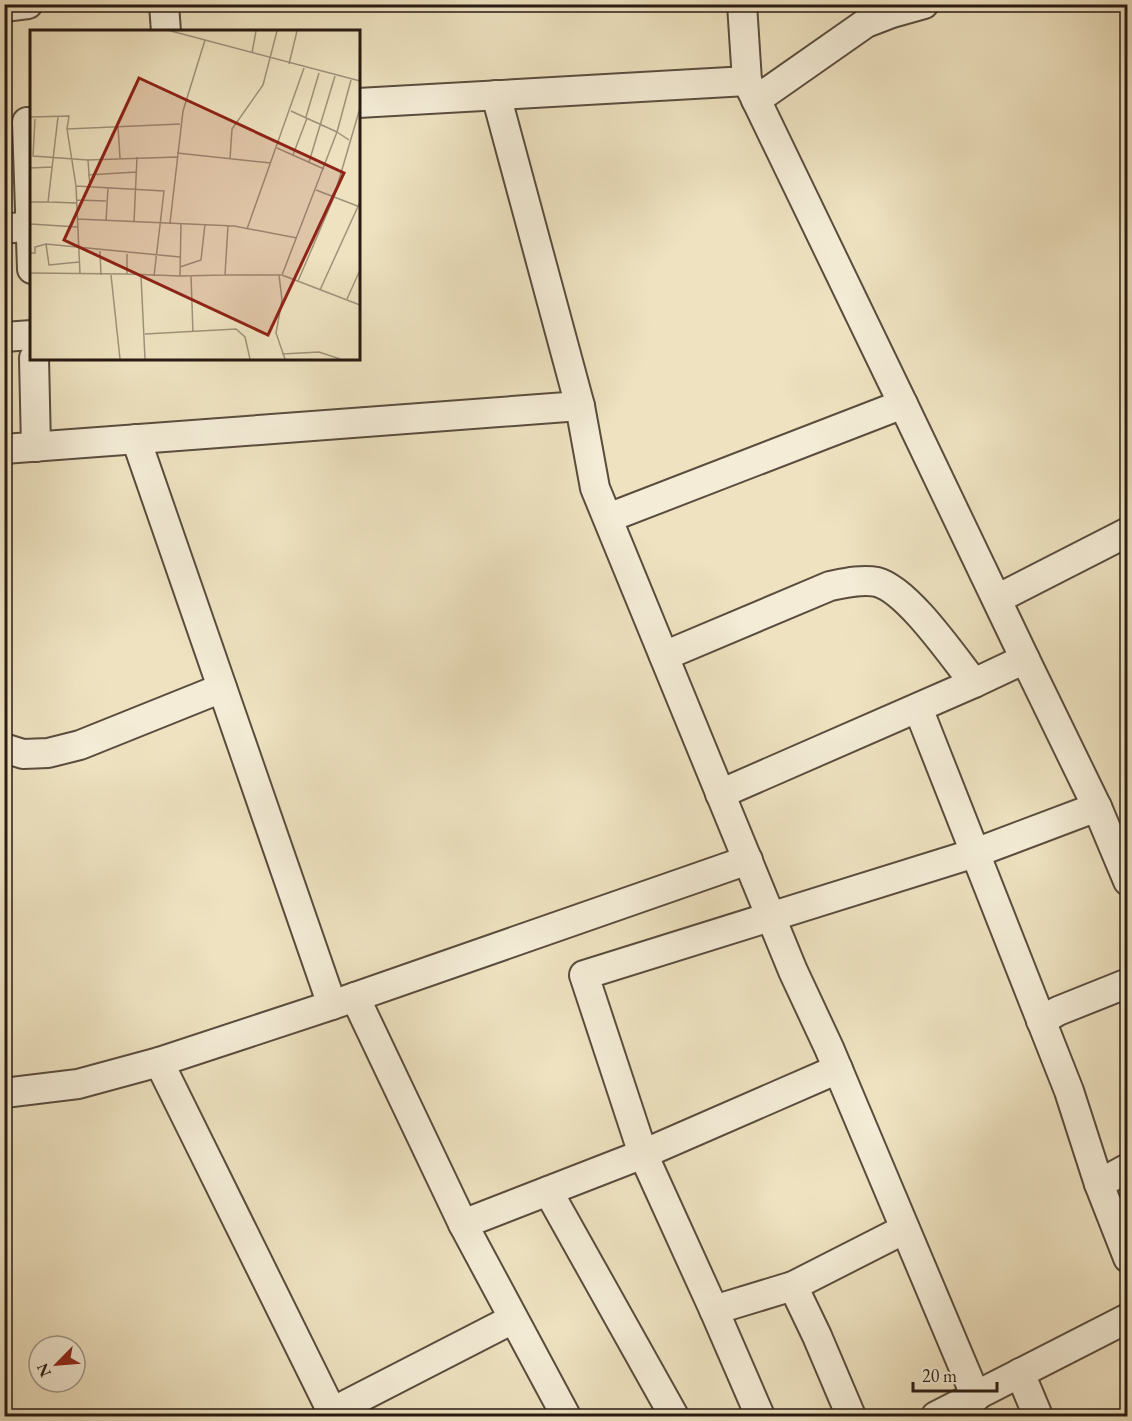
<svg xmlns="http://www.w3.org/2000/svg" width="1132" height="1421" viewBox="0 0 1132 1421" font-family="'EB Garamond',serif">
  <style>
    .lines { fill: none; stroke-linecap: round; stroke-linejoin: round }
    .street-casing { stroke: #5a4d3e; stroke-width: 32 }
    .street { stroke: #f4ecd6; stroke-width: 28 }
    .inset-road { fill: none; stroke: #9f927a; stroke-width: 1.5 }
    .view { fill: #8f2418; fill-opacity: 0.15; stroke: #8f2418; stroke-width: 3 }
    .inset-edge { fill: none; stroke: #281b12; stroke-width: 3 }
  </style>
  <rect width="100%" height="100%" fill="#eee2c0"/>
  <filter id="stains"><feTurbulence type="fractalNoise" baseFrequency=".00333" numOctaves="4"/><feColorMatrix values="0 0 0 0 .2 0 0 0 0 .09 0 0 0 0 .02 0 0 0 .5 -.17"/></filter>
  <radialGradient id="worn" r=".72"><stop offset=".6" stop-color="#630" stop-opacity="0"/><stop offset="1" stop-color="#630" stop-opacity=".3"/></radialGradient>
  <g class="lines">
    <defs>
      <g id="street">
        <path d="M 164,4 L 166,32"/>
        <path d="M 4,7 L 28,4"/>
        <path d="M 747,81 L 903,404"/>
        <path d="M 496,95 L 580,406 L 595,488 L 793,971 L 829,1048 L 976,1397"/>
        <path d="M 756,100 L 866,23 L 892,13 L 924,4"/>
        <path d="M 358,103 L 747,81 L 742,4"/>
        <path d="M 27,122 L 32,269"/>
        <path d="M 4,229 L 30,226"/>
        <path d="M 4,337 L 32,335"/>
        <path d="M 34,358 L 36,447"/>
        <path d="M 136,439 L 332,1005"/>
        <path d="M 4,449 L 580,406"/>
        <path d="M 608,518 L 903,404 L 1025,659"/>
        <path d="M 997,599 L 1128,532"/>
        <path d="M 664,656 L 830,586 C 845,583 862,579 877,582 C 908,590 954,658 974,683"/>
        <path d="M 918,708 L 1069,1091 L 1099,1184 L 1128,1258"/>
        <path d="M 4,748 L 23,754 L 48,753 L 80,745 L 222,688"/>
        <path d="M 720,794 L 974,683 L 1025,659 L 1097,807 L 1128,881"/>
        <path d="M 355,997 L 463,1224 L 566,1416"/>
        <path d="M 1041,1021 L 1058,1011 L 1128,983"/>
        <path d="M 159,1062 L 334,1416"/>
        <path d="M 4,1093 L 78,1084 L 159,1062 L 332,1005 L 748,860"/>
        <path d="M 1099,1184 L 1128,1168"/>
        <path d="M 548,1191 L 674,1416"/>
        <path d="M 463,1224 L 643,1154 L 838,1069"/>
        <path d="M 793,1286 L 817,1336 L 851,1416"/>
        <path d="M 714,1310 L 793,1286 L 905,1229"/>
        <path d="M 1020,1373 L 1038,1416"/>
        <path d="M 332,1412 L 513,1319"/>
        <path d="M 760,1416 L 714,1310 L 643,1154 L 584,975 L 975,853 L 1097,807"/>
        <path d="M 936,1416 L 1128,1318"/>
      </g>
    </defs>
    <!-- street casing -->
    <use href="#street" class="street-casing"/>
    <!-- street -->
    <use href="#street" class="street"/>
  </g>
  <!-- overview -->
  <g transform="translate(30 30)">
    <rect width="330" height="330" fill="#eee2c0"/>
    <path class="inset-road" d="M 141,1 L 330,51M 222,23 L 226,1M 259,34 L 267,1M 261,81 L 307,102 L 252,245 L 330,275M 0,87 L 39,86 L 37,99 L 150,94M 276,87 L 289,43M 5,89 L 3,126 L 58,130 L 147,127M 88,96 L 90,128M 37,99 L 46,156 L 50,244M 319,110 L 307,102 L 321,50M 247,118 L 294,139M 147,123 L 241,133M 263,125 L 277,88M 200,129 L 202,99 L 233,55 L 247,1M 58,130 L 60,157M 279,132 L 305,46M 0,138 L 22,137M 58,145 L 106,142M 46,156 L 134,161 L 124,246M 286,160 L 330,177M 47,170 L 76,171M 0,172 L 18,172 L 28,87M 18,172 L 47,173M 47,189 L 204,196 L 267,208M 76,191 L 78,158M 104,192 L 107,127M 140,193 L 153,81 L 175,10M 0,194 L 48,197M 217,199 L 274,38M 16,214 L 19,235 L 49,232M 70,221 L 71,245M 0,223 L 5,223 L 5,217 L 16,214 L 150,227M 150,237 L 171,230 L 175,194M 0,243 L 97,244 L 97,224M 97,244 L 150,246 L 151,193M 81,245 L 90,329M 195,245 L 251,245M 249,245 L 252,270 L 246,303 L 255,329M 111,246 L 115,329M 150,246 L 195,245 L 198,195M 161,246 L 163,303M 268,251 L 304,167 L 330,78M 290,260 L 330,172M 317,269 L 330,240M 0,281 L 0,317M 115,304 L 206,299 L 215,307 L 220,329M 252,324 L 289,322 L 310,329"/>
    <path class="view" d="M 109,48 L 314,143 L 238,305 L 34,210 Z"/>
    <rect width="330" height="330" class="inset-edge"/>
  </g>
  <!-- margin -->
  <rect width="1132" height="1421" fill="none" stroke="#eee2c0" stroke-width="24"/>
  <rect x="6" y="6" width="1120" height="1409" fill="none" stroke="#281b12" stroke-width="3"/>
  <rect x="12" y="12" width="1108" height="1397" fill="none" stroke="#281b12" stroke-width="1.5"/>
  <!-- north arrow -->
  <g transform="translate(57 1364) rotate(245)"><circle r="28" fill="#f4ecd6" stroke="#a29888" stroke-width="1.5"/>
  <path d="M0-4.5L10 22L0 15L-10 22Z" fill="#8f2418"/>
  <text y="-9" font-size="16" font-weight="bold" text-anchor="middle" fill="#281b12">N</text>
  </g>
  <!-- scale -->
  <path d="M913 1382v9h84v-9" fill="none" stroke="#281b12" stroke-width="3"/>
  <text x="922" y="1382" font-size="18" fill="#281b12" stroke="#f4ecd6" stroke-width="4.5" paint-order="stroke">20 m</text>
  <rect width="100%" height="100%" filter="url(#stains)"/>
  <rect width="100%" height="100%" fill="url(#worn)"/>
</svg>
